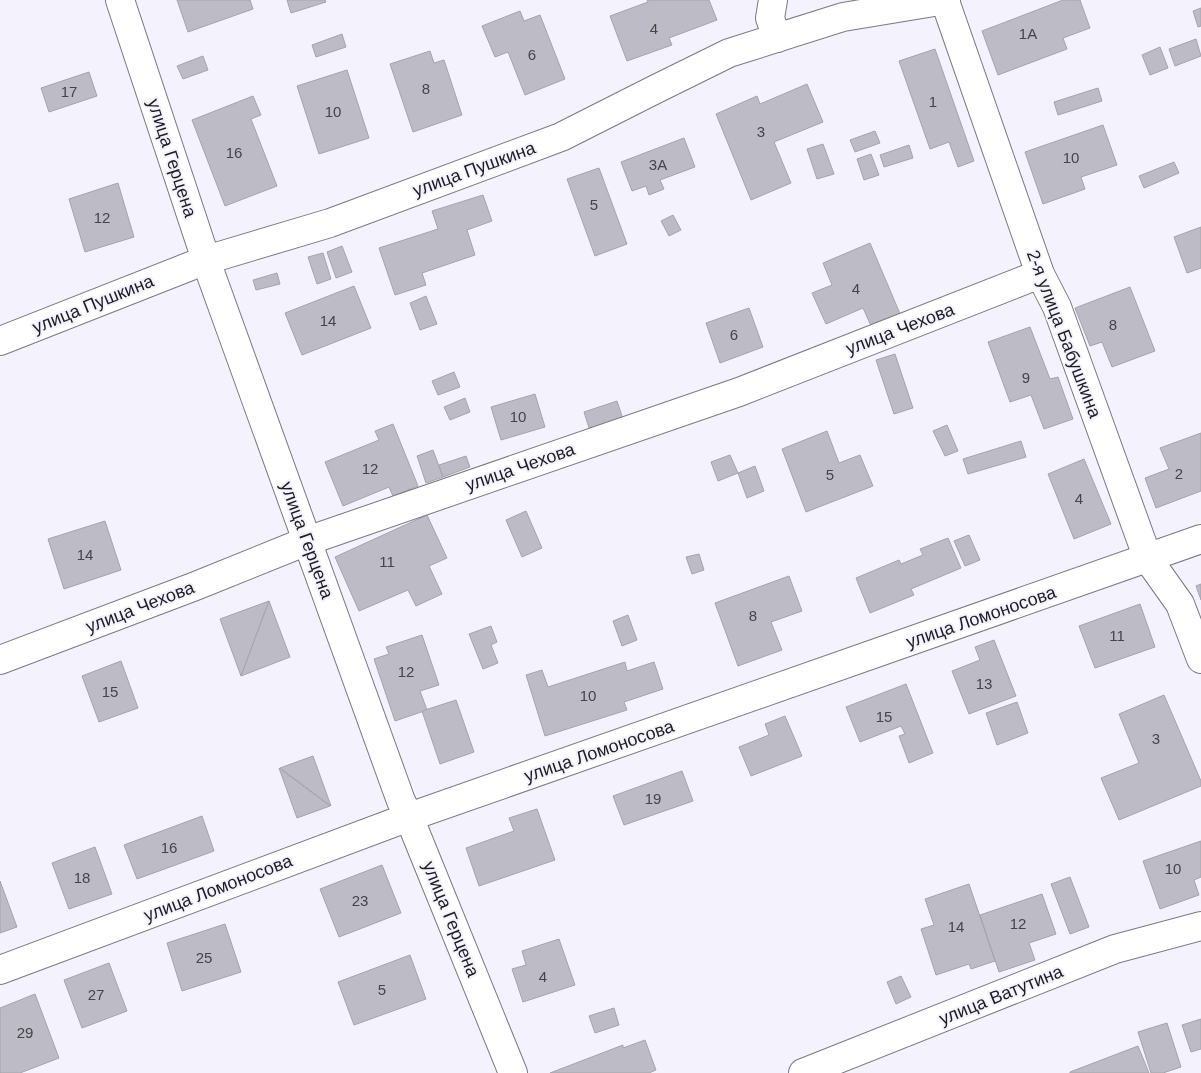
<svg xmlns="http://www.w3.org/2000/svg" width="1201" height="1073" viewBox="0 0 1201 1073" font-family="Arial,sans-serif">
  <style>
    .building { fill: #bdbbc5; stroke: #a5a4ad }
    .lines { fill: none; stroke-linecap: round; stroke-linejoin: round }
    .minor-casing { stroke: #7a7982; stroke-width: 30 }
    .minor { stroke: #fff; stroke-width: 28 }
    .labels { text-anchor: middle; stroke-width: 4; stroke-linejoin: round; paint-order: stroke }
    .number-label { font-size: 15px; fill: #454449 }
    .street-label { font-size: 18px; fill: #1d1d20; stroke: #f4f2fd }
  </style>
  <rect width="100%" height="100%" fill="#f4f2fd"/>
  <!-- building -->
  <g class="building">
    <path d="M 177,0 L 250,0 L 253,9 L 188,32 Z"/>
    <path d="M 287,0 L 325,0 L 326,2 L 291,13 Z"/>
    <path d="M 647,0 L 709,0 L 717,20 L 669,38 L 672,45 L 627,61 L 610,16 L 648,2 Z"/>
    <path d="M 1063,0 L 1080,0 L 1090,28 L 1063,38 L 1067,49 L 998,75 L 982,31 Z"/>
    <path d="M 1201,8 L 1201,26 L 1198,27 L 1193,11 Z"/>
    <path d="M 520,11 L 524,21 L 540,15 L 565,79 L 525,95 L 508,52 L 495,57 L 482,26 Z"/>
    <path d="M 342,34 L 346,47 L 316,57 L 312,45 Z"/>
    <path d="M 1196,39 L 1201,56 L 1175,66 L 1169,49 Z"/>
    <path d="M 1160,47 L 1168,68 L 1150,75 L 1142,55 Z"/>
    <path d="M 935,49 L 974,161 L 958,167 L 949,142 L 930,149 L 899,61 Z"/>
    <path d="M 430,51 L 434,63 L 444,60 L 462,115 L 413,132 L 390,64 Z"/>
    <path d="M 203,56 L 208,70 L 183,79 L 177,66 Z"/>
    <path d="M 347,70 L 369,138 L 319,154 L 297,86 Z"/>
    <path d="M 89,72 L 97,96 L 49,112 L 41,88 Z"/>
    <path d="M 807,84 L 823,122 L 774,142 L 791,183 L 751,200 L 716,114 L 757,96 L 760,104 Z"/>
    <path d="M 1098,88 L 1102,101 L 1058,115 L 1054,102 Z"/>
    <path d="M 253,96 L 261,115 L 251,119 L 277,186 L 225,206 L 192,120 Z"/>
    <path d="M 1103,125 L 1117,165 L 1081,177 L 1085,189 L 1043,204 L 1025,152 Z"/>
    <path d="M 875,131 L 880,143 L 855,152 L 850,140 Z"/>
    <path d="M 684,138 L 695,167 L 660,180 L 664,189 L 649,195 L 646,186 L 632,191 L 621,162 Z"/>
    <path d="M 823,144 L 834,174 L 817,179 L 807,149 Z"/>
    <path d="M 909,145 L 913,158 L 884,167 L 880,155 Z"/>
    <path d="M 871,154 L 879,175 L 864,180 L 857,159 Z"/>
    <path d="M 1174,162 L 1179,173 L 1144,188 L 1139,176 Z"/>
    <path d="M 599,168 L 627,244 L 595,256 L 567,179 Z"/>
    <path d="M 118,183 L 134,237 L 85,252 L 69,199 Z"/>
    <path d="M 483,195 L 492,221 L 467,230 L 475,255 L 422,273 L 426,285 L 395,295 L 379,248 L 438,229 L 432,211 Z"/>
    <path d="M 673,215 L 681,230 L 669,236 L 661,221 Z"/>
    <path d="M 1201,227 L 1201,268 L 1187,273 L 1174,237 Z"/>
    <path d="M 870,243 L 901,316 L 872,328 L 863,308 L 826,324 L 812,293 L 832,285 L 823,263 Z"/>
    <path d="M 342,246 L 352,272 L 336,278 L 327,252 Z"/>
    <path d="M 323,253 L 331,279 L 317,284 L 308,257 Z"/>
    <path d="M 277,273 L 280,284 L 256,290 L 253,280 Z"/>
    <path d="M 354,286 L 371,328 L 302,355 L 285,313 Z"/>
    <path d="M 1130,287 L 1155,351 L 1112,367 L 1102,342 L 1090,346 L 1075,308 Z"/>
    <path d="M 426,296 L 437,324 L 420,330 L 410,303 Z"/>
    <path d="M 749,308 L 763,347 L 720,363 L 706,323 Z"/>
    <path d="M 1030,327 L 1050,379 L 1058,377 L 1073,419 L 1044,429 L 1031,395 L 1010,402 L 988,342 Z"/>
    <path d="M 895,354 L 913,408 L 894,414 L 876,360 Z"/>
    <path d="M 454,372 L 460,387 L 438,395 L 432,381 Z"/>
    <path d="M 535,394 L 545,427 L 501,440 L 491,407 Z"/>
    <path d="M 465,398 L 470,412 L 450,420 L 444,407 Z"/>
    <path d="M 617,401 L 623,419 L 590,431 L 584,412 Z"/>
    <path d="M 393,424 L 418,486 L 393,496 L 389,487 L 343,506 L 325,462 L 379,440 L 375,431 Z"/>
    <path d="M 947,425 L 958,451 L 945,456 L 933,431 Z"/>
    <path d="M 827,431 L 839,463 L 860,455 L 873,486 L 806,512 L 782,449 Z"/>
    <path d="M 1201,433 L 1201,491 L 1156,508 L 1145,478 L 1169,469 L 1160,448 Z"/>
    <path d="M 1021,441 L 1026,457 L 968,474 L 963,459 Z"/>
    <path d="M 433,450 L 443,477 L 426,483 L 417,456 Z"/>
    <path d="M 730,455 L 738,473 L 718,481 L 711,462 Z"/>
    <path d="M 466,456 L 470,467 L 443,477 L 439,465 Z"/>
    <path d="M 1084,459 L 1111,524 L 1074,539 L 1048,474 Z"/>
    <path d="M 755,466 L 764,491 L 747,498 L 738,473 Z"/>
    <path d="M 526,511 L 542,548 L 522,557 L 506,520 Z"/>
    <path d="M 427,515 L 447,558 L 429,566 L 442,594 L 416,606 L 408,590 L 359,611 L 335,557 Z"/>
    <path d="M 105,521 L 121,570 L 64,589 L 48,539 Z"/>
    <path d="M 969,535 L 980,560 L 965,566 L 954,541 Z"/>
    <path d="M 948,538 L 961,568 L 911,589 L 914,595 L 870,613 L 856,578 L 899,560 L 901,564 L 923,555 L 920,549 Z"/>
    <path d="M 699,554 L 704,570 L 692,574 L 686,557 Z"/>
    <path d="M 789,576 L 802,611 L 771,622 L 782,650 L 738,666 L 715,603 Z"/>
    <path d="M 1201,584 L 1201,600 L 1196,586 Z"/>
    <path d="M 269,601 L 241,676 L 220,619 Z"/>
    <path d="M 269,601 L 290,657 L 241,676 Z"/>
    <path d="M 1140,604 L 1155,647 L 1095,668 L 1079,626 Z"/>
    <path d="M 628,615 L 637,640 L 622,646 L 613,621 Z"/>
    <path d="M 491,626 L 497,642 L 491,645 L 498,663 L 483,669 L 469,634 Z"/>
    <path d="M 422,635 L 439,685 L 420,691 L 427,710 L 395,721 L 374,659 L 389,654 L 386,647 Z"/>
    <path d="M 994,640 L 1016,696 L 969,714 L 952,671 L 980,660 L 975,647 Z"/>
    <path d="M 121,661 L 138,708 L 99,722 L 82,676 Z"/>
    <path d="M 625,662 L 627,671 L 654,662 L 663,689 L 624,702 L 627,710 L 545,736 L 526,675 L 542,670 L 548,687 Z"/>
    <path d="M 906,684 L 933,753 L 909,763 L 899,736 L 905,734 L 901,726 L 860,742 L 846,707 Z"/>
    <path d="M 1164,695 L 1201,781 L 1201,786 L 1119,820 L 1101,778 L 1139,763 L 1119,714 Z"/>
    <path d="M 456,700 L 474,752 L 440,764 L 422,711 Z"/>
    <path d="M 1017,702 L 1028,733 L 997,745 L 986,713 Z"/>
    <path d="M 785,716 L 802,756 L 751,776 L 739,747 L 769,735 L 765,724 Z"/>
    <path d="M 313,756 L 331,806 L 280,768 Z"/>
    <path d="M 279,768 L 330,806 L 297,818 Z"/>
    <path d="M 682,771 L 693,801 L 624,825 L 613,796 Z"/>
    <path d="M 537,809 L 555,860 L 479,886 L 466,848 L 514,831 L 509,818 Z"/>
    <path d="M 202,816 L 214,851 L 137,879 L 124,845 Z"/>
    <path d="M 1201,841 L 1201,877 L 1194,880 L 1199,895 L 1160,909 L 1143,861 Z"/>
    <path d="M 95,847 L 112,894 L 69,909 L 52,863 Z"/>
    <path d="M 382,865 L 401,913 L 339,937 L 320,889 Z"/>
    <path d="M 1070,877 L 1089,927 L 1070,934 L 1051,884 Z"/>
    <path d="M 0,881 L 17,927 L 0,933 Z"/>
    <path d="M 969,884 L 995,961 L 971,969 L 969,964 L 936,975 L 921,929 L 934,925 L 925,899 Z"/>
    <path d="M 1042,894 L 1056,934 L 1029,943 L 1035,960 L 999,972 L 980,915 Z"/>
    <path d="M 225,924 L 241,972 L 182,991 L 167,943 Z"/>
    <path d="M 559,939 L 575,985 L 523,1002 L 512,969 L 526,965 L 522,951 Z"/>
    <path d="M 410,955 L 426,999 L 354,1025 L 338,982 Z"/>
    <path d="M 109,963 L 127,1011 L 82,1028 L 64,980 Z"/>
    <path d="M 901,976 L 911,997 L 896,1004 L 887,982 Z"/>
    <path d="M 35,994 L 59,1058 L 20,1073 L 0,1073 L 0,1008 Z"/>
    <path d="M 614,1008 L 619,1025 L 595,1033 L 589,1016 Z"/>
    <path d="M 1201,1019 L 1201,1049 L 1191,1052 L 1182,1025 Z"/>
    <path d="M 1167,1023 L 1181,1067 L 1163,1073 L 1151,1073 L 1138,1032 Z"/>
    <path d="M 645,1040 L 656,1070 L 649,1073 L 550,1073 L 623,1045 L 623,1048 Z"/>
    <path d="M 1138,1046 L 1149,1073 L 1070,1073 L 1070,1072 Z"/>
  </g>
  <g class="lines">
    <defs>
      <g id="minor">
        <path d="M 120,0 L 210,272 L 401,801 L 409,817 L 513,1073"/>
        <path d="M 773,0 L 770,18 L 777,38"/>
        <path d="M 945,1 L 1040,274 L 1057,307 L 1148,559 L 1180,604 L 1201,659"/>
        <path d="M 0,341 L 206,260 L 330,223 L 561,137 L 656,89 L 729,53 L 843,17 L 946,0"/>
        <path d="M 0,660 L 193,587 L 307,541 L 739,392 L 1040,274"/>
        <path d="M 0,970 L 409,817 L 1201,539"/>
        <path d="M 803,1073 L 1115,949 L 1201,926"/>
      </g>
    </defs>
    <!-- minor casing -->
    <use href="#minor" class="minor-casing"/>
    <!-- minor -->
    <use href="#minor" class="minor"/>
  </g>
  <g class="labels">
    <!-- number labels -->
    <g class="number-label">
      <text x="654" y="34">4</text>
      <text x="1028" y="39">1А</text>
      <text x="532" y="60">6</text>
      <text x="426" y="94">8</text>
      <text x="69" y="97">17</text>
      <text x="933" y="107">1</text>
      <text x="333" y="117">10</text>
      <text x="761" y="137">3</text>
      <text x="234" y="158">16</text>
      <text x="1071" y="163">10</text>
      <text x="658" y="170">3А</text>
      <text x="594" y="210">5</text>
      <text x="102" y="223">12</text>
      <text x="856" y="294">4</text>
      <text x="328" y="326">14</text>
      <text x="1113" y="330">8</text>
      <text x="734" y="340">6</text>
      <text x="1026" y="383">9</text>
      <text x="518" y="422">10</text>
      <text x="370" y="474">12</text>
      <text x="1179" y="479">2</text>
      <text x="830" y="480">5</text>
      <text x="1079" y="504">4</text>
      <text x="85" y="560">14</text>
      <text x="387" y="567">11</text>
      <text x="753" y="621">8</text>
      <text x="1117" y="641">11</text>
      <text x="406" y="677">12</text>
      <text x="984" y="689">13</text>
      <text x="110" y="697">15</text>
      <text x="588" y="701">10</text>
      <text x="884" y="722">15</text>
      <text x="1156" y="744">3</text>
      <text x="653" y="804">19</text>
      <text x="169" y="853">16</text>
      <text x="1173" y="874">10</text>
      <text x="82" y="883">18</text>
      <text x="360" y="906">23</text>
      <text x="1018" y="929">12</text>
      <text x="956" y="932">14</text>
      <text x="204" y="963">25</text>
      <text x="543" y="982">4</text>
      <text x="382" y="995">5</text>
      <text x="96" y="1000">27</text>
      <text x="25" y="1038">29</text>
    </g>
    <!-- street labels -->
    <g class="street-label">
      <text transform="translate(172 158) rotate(72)" y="6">улица Герцена</text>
      <text transform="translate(474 169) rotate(-20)" y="6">улица Пушкина</text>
      <text transform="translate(93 304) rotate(-22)" y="6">улица Пушкина</text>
      <text transform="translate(900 329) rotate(-21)" y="6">улица Чехова</text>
      <text transform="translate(1064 334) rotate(69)" y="6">2-я улица Бабушкина</text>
      <text transform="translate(520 467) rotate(-19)" y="6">улица Чехова</text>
      <text transform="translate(307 540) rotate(70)" y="6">улица Герцена</text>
      <text transform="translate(140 607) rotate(-21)" y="6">улица Чехова</text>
      <text transform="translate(981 617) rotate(-19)" y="6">улица Ломоносова</text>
      <text transform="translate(599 751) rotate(-19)" y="6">улица Ломоносова</text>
      <text transform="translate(218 888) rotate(-21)" y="6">улица Ломоносова</text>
      <text transform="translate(451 919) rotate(68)" y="6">улица Герцена</text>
      <text transform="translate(1001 995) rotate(-22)" y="6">улица Ватутина</text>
    </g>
  </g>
</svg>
